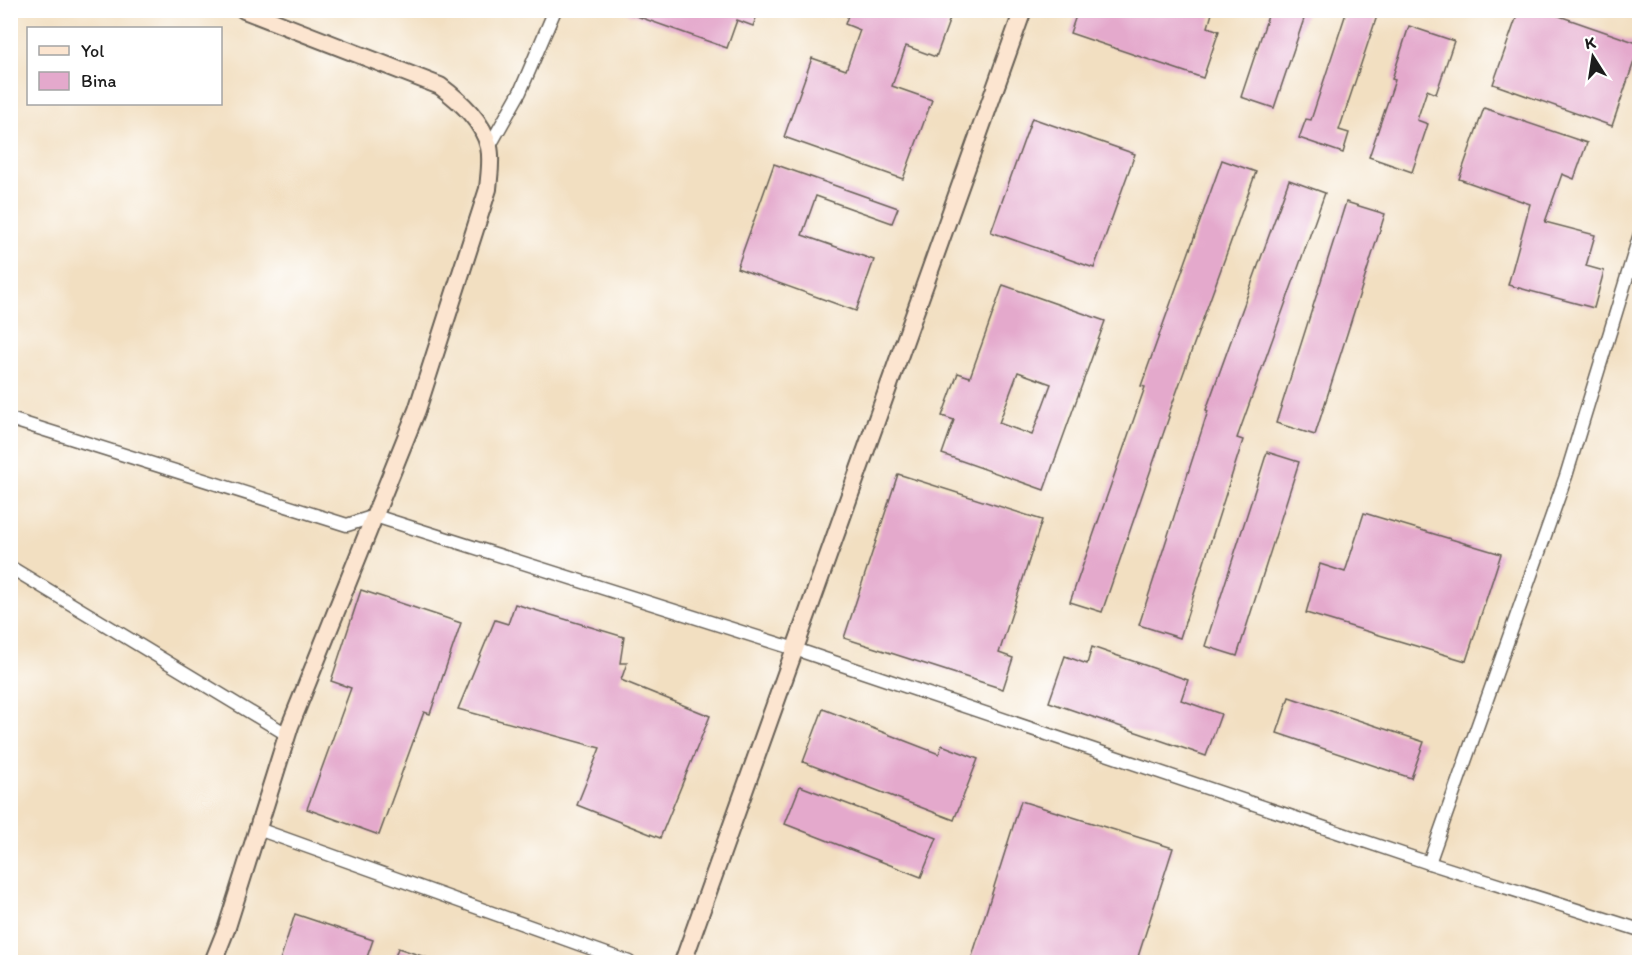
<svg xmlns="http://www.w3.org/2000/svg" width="1650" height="973" viewBox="0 0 1650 973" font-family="Itim,sans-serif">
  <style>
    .building { fill: #e4a9cc; fill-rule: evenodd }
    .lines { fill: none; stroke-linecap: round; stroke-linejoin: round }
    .street-casing { stroke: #676056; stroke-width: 15 }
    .secondary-casing { stroke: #676056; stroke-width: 20 }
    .street { stroke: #fff; stroke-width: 12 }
    .secondary { stroke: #fce5d0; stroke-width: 16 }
  </style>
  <rect width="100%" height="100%" fill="#fff"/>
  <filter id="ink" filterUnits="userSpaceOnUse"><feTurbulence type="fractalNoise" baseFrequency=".0167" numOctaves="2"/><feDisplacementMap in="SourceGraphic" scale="12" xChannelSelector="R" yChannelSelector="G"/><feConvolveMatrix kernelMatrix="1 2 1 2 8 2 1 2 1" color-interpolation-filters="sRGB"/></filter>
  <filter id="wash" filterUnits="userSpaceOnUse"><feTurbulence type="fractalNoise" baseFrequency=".008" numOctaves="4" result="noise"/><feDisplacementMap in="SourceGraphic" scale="24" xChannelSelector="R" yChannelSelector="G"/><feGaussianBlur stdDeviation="1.35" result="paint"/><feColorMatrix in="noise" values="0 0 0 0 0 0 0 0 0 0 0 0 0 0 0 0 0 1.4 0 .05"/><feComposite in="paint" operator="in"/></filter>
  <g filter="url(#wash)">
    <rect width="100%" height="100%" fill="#f2dfc1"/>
    <g id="blocks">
      <!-- building -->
      <g class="building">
        <path d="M 625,10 L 759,10 L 753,26 L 737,20 L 727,48 L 625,12 Z"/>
        <path d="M 850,10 L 953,10 L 936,57 L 906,46 L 892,86 L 932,100 L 903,179 L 784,137 L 812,58 L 846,70 L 860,30 L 845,24 Z"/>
        <path d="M 1078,10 L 1213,10 L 1208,27 L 1219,31 L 1203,78 L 1070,33 Z"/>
        <path d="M 1270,10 L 1307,10 L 1274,108 L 1241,97 Z"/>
        <path d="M 1347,10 L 1362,10 L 1377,16 L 1339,130 L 1349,133 L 1343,153 L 1299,138 L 1306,119 L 1311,120 Z"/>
        <path d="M 1519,10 L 1542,10 L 1640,44 L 1612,126 L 1493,84 Z"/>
        <path d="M 1409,26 L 1454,41 L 1436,94 L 1427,90 L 1417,120 L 1428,124 L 1412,172 L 1369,157 L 1395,80 L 1392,79 Z"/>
        <path d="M 1484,108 L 1587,143 L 1574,179 L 1562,174 L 1545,222 L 1595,235 L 1586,266 L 1604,271 L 1594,308 L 1508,285 L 1530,204 L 1459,179 Z"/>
        <path d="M 1032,118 L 1135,154 L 1094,268 L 991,232 Z"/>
        <path d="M 1222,160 L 1256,172 L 1168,416 L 1169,417 L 1102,612 L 1070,602 L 1145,387 L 1141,386 Z"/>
        <path d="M 774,164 L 898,208 L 892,223 L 816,196 L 802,235 L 874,260 L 856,311 L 737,268 Z"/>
        <path d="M 1289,180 L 1325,193 L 1237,438 L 1243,440 L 1180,638 L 1139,625 L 1208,411 L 1206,410 Z"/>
        <path d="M 1346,202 L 1385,214 L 1315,435 L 1276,423 Z"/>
        <path d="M 1003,285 L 1105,321 L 1044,490 L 942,454 L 954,420 L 942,416 L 958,373 L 970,377 ZM 1018,372 L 1051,384 L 1032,435 L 999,423 Z"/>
        <path d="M 1267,452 L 1299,462 L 1237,656 L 1205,646 Z"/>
        <path d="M 898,474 L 1042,520 L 999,653 L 1013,658 L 1003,689 L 844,638 Z"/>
        <path d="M 1364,513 L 1501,554 L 1466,661 L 1306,613 L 1320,564 L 1345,572 Z"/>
        <path d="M 361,590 L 461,623 L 430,714 L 424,712 L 379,835 L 307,809 L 351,688 L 331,681 Z"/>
        <path d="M 515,604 L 624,637 L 620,663 L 627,663 L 621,680 L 710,716 L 660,838 L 577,805 L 600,748 L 458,709 L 495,620 L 508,624 Z"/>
        <path d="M 1092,647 L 1188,680 L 1181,700 L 1221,714 L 1206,756 L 1049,702 L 1065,656 L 1087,664 Z"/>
        <path d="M 1289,697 L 1424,742 L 1411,778 L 1277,733 Z"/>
        <path d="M 823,709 L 939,754 L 942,745 L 978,759 L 954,820 L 803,762 Z"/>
        <path d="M 800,786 L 937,838 L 921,877 L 785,824 Z"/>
        <path d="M 1021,801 L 1173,848 L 1136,963 L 970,963 Z"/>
        <path d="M 295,914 L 373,940 L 365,963 L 279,963 Z"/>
        <path d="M 398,948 L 434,960 L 434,963 L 393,963 Z"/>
      </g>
    </g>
  </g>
  <g filter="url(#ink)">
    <use href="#blocks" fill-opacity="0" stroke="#676056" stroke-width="1.5"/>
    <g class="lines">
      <defs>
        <g id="street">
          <path d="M 489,147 L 520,92 L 555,10"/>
          <path d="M 10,419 L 347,525 L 375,516 L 795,649 L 1429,863 L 1640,930"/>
          <path d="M 10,567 L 288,735"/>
          <path d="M 258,829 L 629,962"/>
          <path d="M 1429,863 L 1566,476 L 1640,234"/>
        </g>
        <g id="secondary">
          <path d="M 213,962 L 227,927 L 290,726 L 417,410 L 488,189 C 489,176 492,160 489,147 C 483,121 460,101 440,86 L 244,10"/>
          <path d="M 683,962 L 1023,10"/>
        </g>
      </defs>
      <!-- street casing -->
      <use href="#street" class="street-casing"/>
      <!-- secondary casing -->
      <use href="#secondary" class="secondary-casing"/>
      <!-- street -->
      <use href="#street" class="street"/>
      <!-- secondary -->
      <use href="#secondary" class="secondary"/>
    </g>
  </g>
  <!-- margin -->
  <rect width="1650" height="973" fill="none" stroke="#fff" stroke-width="36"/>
  <!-- legend -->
  <rect x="27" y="27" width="195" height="78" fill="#ffffff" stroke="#a4a4a4" stroke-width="1.5"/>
  <rect x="39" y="46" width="30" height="9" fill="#fce5d0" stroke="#a4a4a4" stroke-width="1.5"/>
  <text x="81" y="57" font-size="18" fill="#1c1c1c">Yol</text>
  <rect x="39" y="72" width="30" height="18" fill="#e4a9cc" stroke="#a4a4a4" stroke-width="1.5"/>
  <text x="81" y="87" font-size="18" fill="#1c1c1c">Bina</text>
  <!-- north arrow -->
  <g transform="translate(1593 57) rotate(348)" stroke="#ffffff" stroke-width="4.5" paint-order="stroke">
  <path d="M0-4.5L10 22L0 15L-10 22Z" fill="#1c1c1c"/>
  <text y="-9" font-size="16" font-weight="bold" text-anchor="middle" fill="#1c1c1c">K</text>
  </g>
</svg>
